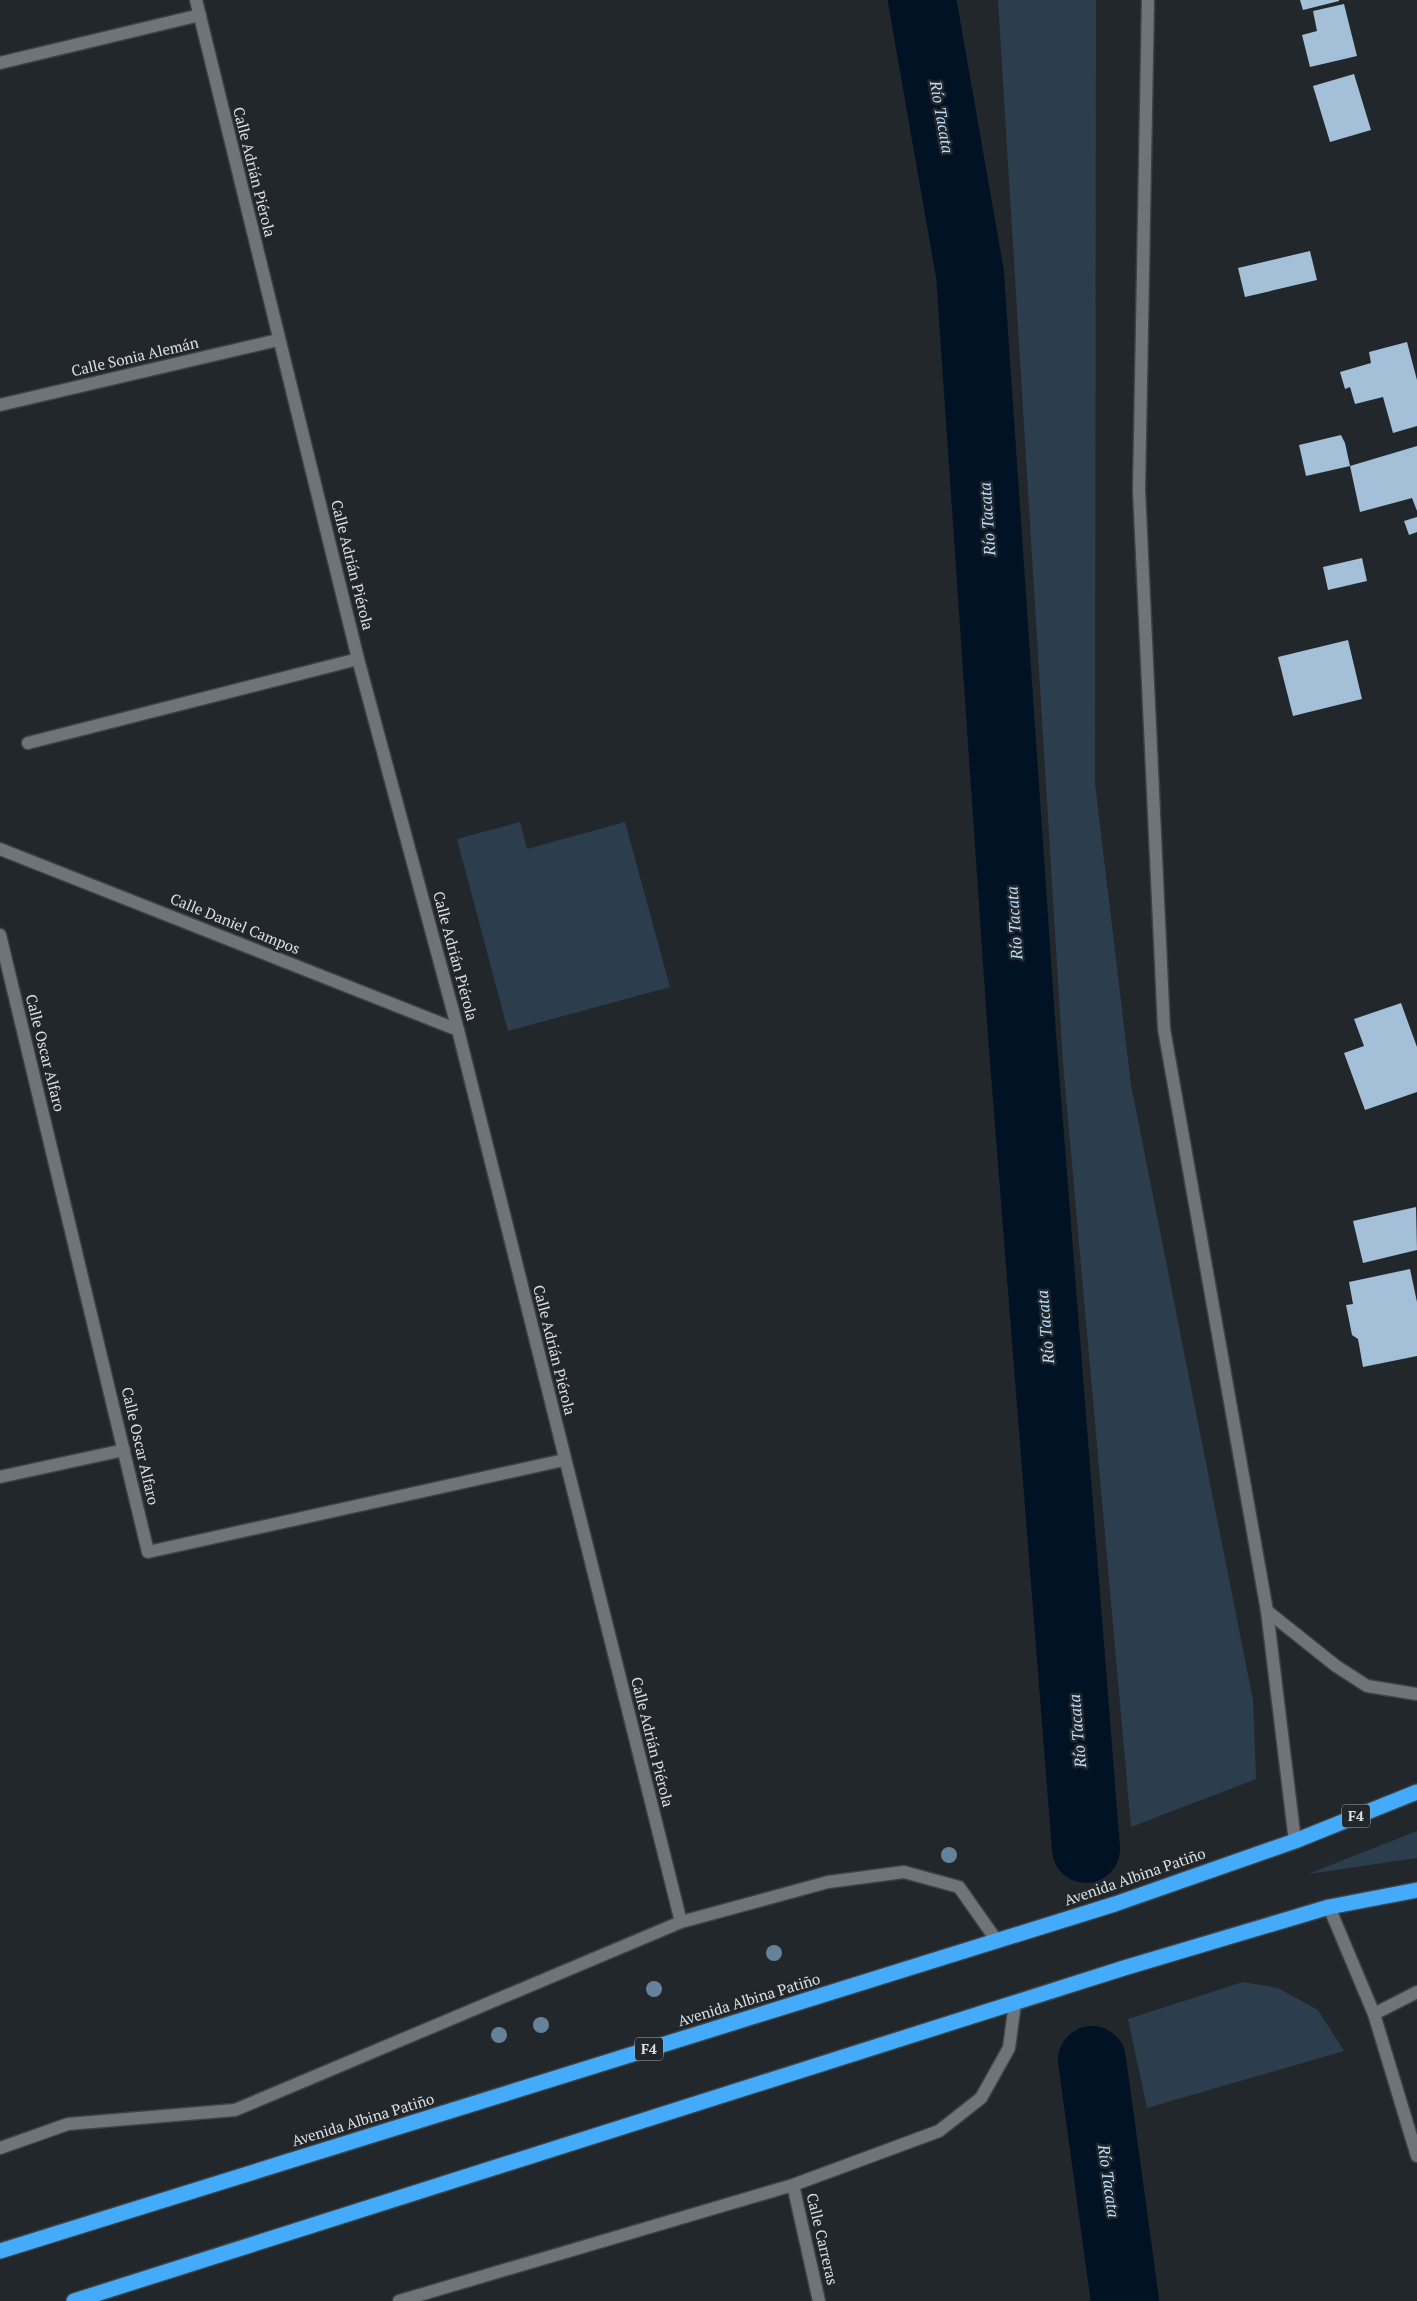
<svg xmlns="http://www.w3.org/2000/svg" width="1417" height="2301" viewBox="0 0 1417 2301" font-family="'PT Serif',serif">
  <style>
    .green { fill: #2c3e4d }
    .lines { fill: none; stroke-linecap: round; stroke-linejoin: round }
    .river { stroke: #001223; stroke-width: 68 }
    .building { fill: #a4bfd8 }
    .minor-casing { stroke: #3d4246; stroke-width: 15 }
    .highway-casing { stroke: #3d4246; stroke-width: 18 }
    .minor { stroke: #6e747a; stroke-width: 12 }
    .highway { stroke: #44abfa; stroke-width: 15 }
    .tree { fill: #66829b }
    .labels { text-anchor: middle; stroke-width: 5; stroke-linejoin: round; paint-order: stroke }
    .shield { fill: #22272c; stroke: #a4a8ac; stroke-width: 1 }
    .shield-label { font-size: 14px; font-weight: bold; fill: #dce0e3 }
    .street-label { font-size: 15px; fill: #dce0e3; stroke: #22272c }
    .water-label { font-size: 16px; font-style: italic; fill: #b8ddfe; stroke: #22272c }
  </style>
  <rect width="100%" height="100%" fill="#22272c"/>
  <!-- green -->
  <g class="green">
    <path d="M 998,0 L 1096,0 L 1095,784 L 1131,1085 L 1253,1700 L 1256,1779 L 1131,1827 L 1063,1063 Z"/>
    <path d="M 520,822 L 527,849 L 625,822 L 670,987 L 508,1031 L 457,839 Z"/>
    <path d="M 1417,1831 L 1417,1858 L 1308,1874 Z"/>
    <path d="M 1243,1982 L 1278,1988 L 1318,2010 L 1344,2051 L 1147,2108 L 1128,2019 Z"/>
  </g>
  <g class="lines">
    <!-- river -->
    <g class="river">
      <path d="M 922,0 L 970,274 L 1022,1035 L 1086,1849"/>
      <path d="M 1092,2060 L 1125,2301"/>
    </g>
  </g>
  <!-- building -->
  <g class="building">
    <path d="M 1300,0 L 1339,0 L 1339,1 L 1303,10 Z"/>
    <path d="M 1344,4 L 1357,56 L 1310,67 L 1302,35 L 1317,31 L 1313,11 Z"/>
    <path d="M 1354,74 L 1371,130 L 1330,142 L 1313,86 Z"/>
    <path d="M 1310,251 L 1317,280 L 1245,297 L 1238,268 Z"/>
    <path d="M 1407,342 L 1417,380 L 1417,426 L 1393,433 L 1383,397 L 1355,404 L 1350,387 L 1345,389 L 1340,372 L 1371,363 L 1369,352 Z"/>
    <path d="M 1341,435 L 1345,443 L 1350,466 L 1417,446 L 1417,511 L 1412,498 L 1360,512 L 1350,466 L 1306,476 L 1299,445 Z"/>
    <path d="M 1417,517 L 1417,532 L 1409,535 L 1404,521 Z"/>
    <path d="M 1362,558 L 1367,581 L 1328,590 L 1323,567 Z"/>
    <path d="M 1348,640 L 1362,699 L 1293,716 L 1278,657 Z"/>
    <path d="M 1401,1003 L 1417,1047 L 1417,1092 L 1365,1110 L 1344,1053 L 1364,1046 L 1354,1019 Z"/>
    <path d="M 1416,1207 L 1417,1250 L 1363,1263 L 1353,1221 Z"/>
    <path d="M 1410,1269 L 1417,1302 L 1417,1356 L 1363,1367 L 1358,1339 L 1352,1335 L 1346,1305 L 1353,1304 L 1349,1282 Z"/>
  </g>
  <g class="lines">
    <defs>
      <g id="minor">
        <path d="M 196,0 L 358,659 L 458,1030 L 681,1922"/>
        <path d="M 1148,0 L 1139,490 L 1164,1029 L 1267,1611 L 1295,1841"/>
        <path d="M 0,63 L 200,15"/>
        <path d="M 0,405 L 278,340"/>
        <path d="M 28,743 L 358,659"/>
        <path d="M 0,849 L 458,1030"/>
        <path d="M 0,935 L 148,1552 L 564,1460"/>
        <path d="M 0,1477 L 124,1450"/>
        <path d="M 1267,1611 L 1336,1666 L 1367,1686 L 1417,1694"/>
        <path d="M 1329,1907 L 1374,2014 L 1417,2156"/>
        <path d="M 1374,2014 L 1417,1992"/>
        <path d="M 0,2148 L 68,2124 L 235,2110 L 681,1922 L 828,1882 L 904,1872 L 959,1887 L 997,1941"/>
        <path d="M 793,2185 L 819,2301"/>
        <path d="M 399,2301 L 793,2185 L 939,2131 L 981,2098 L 1009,2048 L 1015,2003"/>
      </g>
      <g id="highway">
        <path d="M 0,2251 L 1115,1904 L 1295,1841 L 1417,1792"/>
        <path d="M 74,2301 L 1124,1968 L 1329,1907 L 1417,1890"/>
      </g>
    </defs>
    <!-- minor casing -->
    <use href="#minor" class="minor-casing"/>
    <!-- highway casing -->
    <use href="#highway" class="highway-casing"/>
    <!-- minor -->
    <use href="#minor" class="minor"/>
    <!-- highway -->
    <use href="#highway" class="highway"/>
  </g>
  <!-- trees -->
  <g class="tree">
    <circle cx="949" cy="1855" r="8"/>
    <circle cx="774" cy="1953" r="8"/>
    <circle cx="654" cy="1989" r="8"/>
    <circle cx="541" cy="2025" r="8"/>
    <circle cx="499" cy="2035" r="8"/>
  </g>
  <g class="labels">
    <!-- shield labels -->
    <g class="shield">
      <rect x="1342" y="1804.5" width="28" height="23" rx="4"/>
      <rect x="635" y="2037.5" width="28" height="23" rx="4"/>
    </g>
    <g class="shield-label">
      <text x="1356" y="1821">F4</text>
      <text x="649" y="2054">F4</text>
    </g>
    <!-- street labels -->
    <g class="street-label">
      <text transform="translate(254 172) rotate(76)" y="5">Calle Adrián Piérola</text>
      <text transform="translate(135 357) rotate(-13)" y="5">Calle Sonia Alemán</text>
      <text transform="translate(352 565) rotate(76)" y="5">Calle Adrián Piérola</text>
      <text transform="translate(235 924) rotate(22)" y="5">Calle Daniel Campos</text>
      <text transform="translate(455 956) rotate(75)" y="5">Calle Adrián Piérola</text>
      <text transform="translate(45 1053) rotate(76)" y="5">Calle Oscar Alfaro</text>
      <text transform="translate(554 1350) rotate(76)" y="5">Calle Adrián Piérola</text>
      <text transform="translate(140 1446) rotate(77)" y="5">Calle Oscar Alfaro</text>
      <text transform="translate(652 1742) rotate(76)" y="5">Calle Adrián Piérola</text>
      <text transform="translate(1135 1877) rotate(-19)" y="5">Avenida Albina Patiño</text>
      <text transform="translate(749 2000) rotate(-17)" y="5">Avenida Albina Patiño</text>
      <text transform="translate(363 2120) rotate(-17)" y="5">Avenida Albina Patiño</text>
      <text transform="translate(822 2239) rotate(77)" y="5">Calle Carreras</text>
    </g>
    <!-- water labels -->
    <g class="water-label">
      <text transform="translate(942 117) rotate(80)" y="6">Río Tacata</text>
      <text transform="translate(987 519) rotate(-94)" y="6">Río Tacata</text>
      <text transform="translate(1014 923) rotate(-94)" y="6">Río Tacata</text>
      <text transform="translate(1045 1327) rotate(-95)" y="6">Río Tacata</text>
      <text transform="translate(1077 1731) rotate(-95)" y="6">Río Tacata</text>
      <text transform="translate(1109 2181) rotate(82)" y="6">Río Tacata</text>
    </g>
  </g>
</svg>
